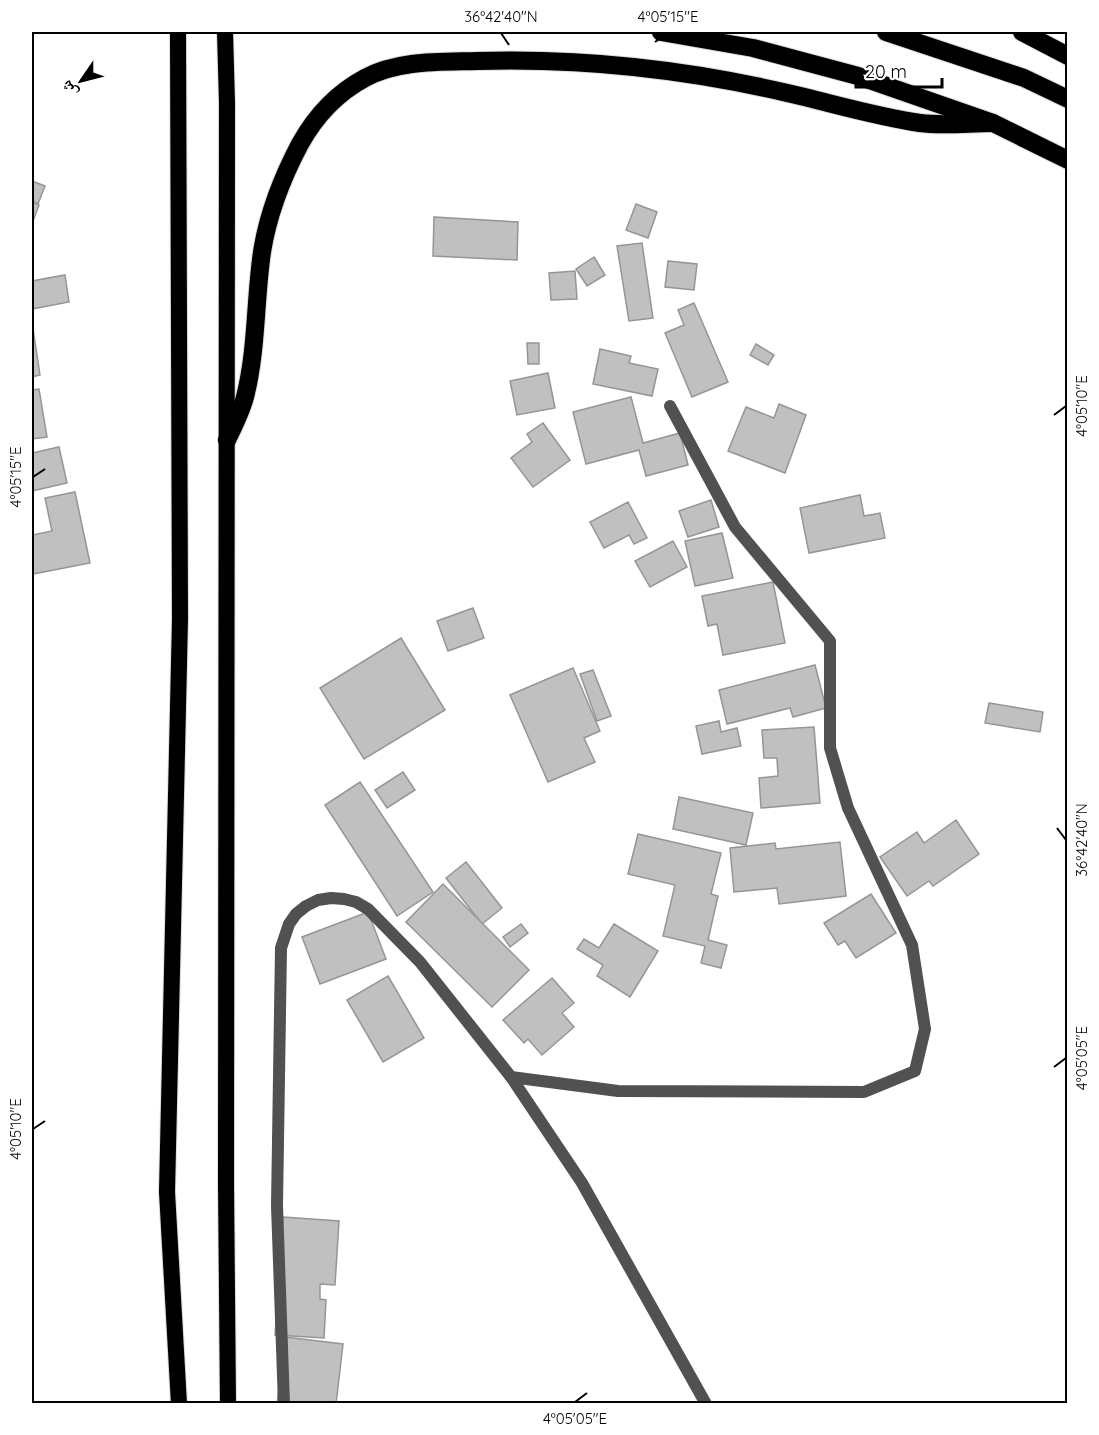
<svg xmlns="http://www.w3.org/2000/svg" width="1099" height="1435" viewBox="0 0 1099 1435" font-family="Quicksand,'Noto Naskh Arabic',sans-serif">
  <style>
    .building { fill: #c0c0c0; stroke: #959595; stroke-width: 1.5 }
    .lines { fill: none; stroke-linecap: round; stroke-linejoin: round }
    .trunk-casing { stroke: #dbdbdb; stroke-width: 18 }
    .motorway-casing { stroke: #dbdbdb; stroke-width: 20 }
    .minor { stroke: #515151; stroke-width: 12 }
    .trunk { stroke: #000; stroke-width: 16 }
    .motorway { stroke: #000; stroke-width: 18 }
    .ticks { fill: none; stroke: #000; stroke-width: 2 }
    .neatline { fill: none; stroke: #000; stroke-width: 2 }
    .ticks-label { font-size: 15px; text-anchor: middle; fill: #000 }
  </style>
  <rect width="100%" height="100%" fill="#fff"/>
  <!-- building -->
  <g class="building">
    <path d="M 32,181 L 45,186 L 38,204 L 32,201 Z"/>
    <path d="M 32,202 L 39,205 L 32,224 Z"/>
    <path d="M 636,204 L 657,212 L 648,238 L 626,230 Z"/>
    <path d="M 434,217 L 518,222 L 517,260 L 433,256 Z"/>
    <path d="M 642,243 L 653,318 L 629,321 L 617,246 Z"/>
    <path d="M 594,257 L 605,275 L 587,286 L 576,269 Z"/>
    <path d="M 668,261 L 697,264 L 694,290 L 665,287 Z"/>
    <path d="M 575,271 L 577,299 L 551,300 L 549,273 Z"/>
    <path d="M 65,275 L 69,302 L 32,309 L 32,281 Z"/>
    <path d="M 694,303 L 728,382 L 692,397 L 665,333 L 684,325 L 678,310 Z"/>
    <path d="M 32,322 L 40,375 L 32,377 Z"/>
    <path d="M 527,343 L 539,343 L 539,364 L 528,364 Z"/>
    <path d="M 756,344 L 774,355 L 768,365 L 750,355 Z"/>
    <path d="M 600,349 L 631,356 L 629,363 L 658,369 L 652,396 L 593,384 Z"/>
    <path d="M 548,373 L 555,408 L 517,415 L 510,381 Z"/>
    <path d="M 39,389 L 47,437 L 32,439 L 32,390 Z"/>
    <path d="M 631,397 L 643,443 L 680,433 L 688,465 L 646,476 L 639,450 L 586,464 L 573,412 Z"/>
    <path d="M 779,404 L 806,415 L 785,473 L 728,451 L 746,407 L 774,418 Z"/>
    <path d="M 543,423 L 570,460 L 533,487 L 511,458 L 532,442 L 527,434 Z"/>
    <path d="M 59,447 L 67,483 L 32,491 L 32,453 Z"/>
    <path d="M 75,492 L 90,563 L 33,574 L 32,535 L 52,531 L 45,498 Z"/>
    <path d="M 860,495 L 864,516 L 880,513 L 885,538 L 809,553 L 800,508 Z"/>
    <path d="M 711,500 L 719,527 L 688,537 L 679,511 Z"/>
    <path d="M 628,502 L 647,538 L 634,544 L 629,535 L 604,548 L 590,522 Z"/>
    <path d="M 722,533 L 733,578 L 695,586 L 685,541 Z"/>
    <path d="M 673,541 L 687,567 L 650,587 L 635,561 Z"/>
    <path d="M 773,582 L 785,643 L 723,655 L 717,624 L 708,626 L 702,596 Z"/>
    <path d="M 473,608 L 484,638 L 448,651 L 437,621 Z"/>
    <path d="M 401,638 L 445,710 L 364,759 L 320,688 Z"/>
    <path d="M 815,665 L 826,708 L 793,717 L 790,708 L 727,724 L 719,690 Z"/>
    <path d="M 573,668 L 600,731 L 584,738 L 595,762 L 548,782 L 510,695 Z"/>
    <path d="M 593,670 L 611,716 L 597,721 L 580,674 Z"/>
    <path d="M 989,703 L 1043,712 L 1040,732 L 985,723 Z"/>
    <path d="M 719,721 L 721,732 L 737,728 L 741,746 L 702,754 L 696,726 Z"/>
    <path d="M 814,727 L 820,803 L 761,808 L 759,778 L 778,776 L 777,758 L 764,758 L 762,730 Z"/>
    <path d="M 403,772 L 415,790 L 387,808 L 375,790 Z"/>
    <path d="M 360,782 L 433,892 L 397,916 L 325,805 Z"/>
    <path d="M 679,797 L 753,813 L 746,845 L 673,829 Z"/>
    <path d="M 956,820 L 979,854 L 933,886 L 929,881 L 907,896 L 880,857 L 917,832 L 924,843 Z"/>
    <path d="M 638,834 L 721,853 L 711,894 L 718,896 L 708,940 L 727,945 L 721,968 L 701,963 L 705,946 L 663,936 L 675,885 L 628,874 Z"/>
    <path d="M 840,842 L 846,896 L 779,904 L 777,888 L 734,892 L 730,848 L 775,843 L 776,849 Z"/>
    <path d="M 466,862 L 502,908 L 482,924 L 446,878 Z"/>
    <path d="M 443,884 L 529,970 L 492,1007 L 406,922 Z"/>
    <path d="M 871,894 L 896,933 L 856,958 L 845,941 L 838,945 L 824,923 Z"/>
    <path d="M 368,912 L 386,959 L 320,984 L 302,937 Z"/>
    <path d="M 521,924 L 528,933 L 510,947 L 503,937 Z"/>
    <path d="M 614,924 L 658,951 L 630,997 L 597,976 L 603,965 L 577,949 L 584,939 L 599,948 Z"/>
    <path d="M 388,976 L 424,1038 L 383,1062 L 347,1000 Z"/>
    <path d="M 552,978 L 574,1003 L 562,1013 L 574,1027 L 542,1055 L 528,1039 L 524,1043 L 503,1020 Z"/>
    <path d="M 283,1217 L 339,1221 L 335,1285 L 320,1284 L 320,1299 L 326,1300 L 324,1338 L 275,1335 Z"/>
    <path d="M 285,1337 L 343,1344 L 336,1404 L 277,1404 Z"/>
  </g>
  <g class="lines">
    <defs>
      <g id="trunk">
        <path d="M 178,32 L 180,619 L 167,1192 L 179,1404"/>
        <path d="M 225,32 L 227,103 L 226,1183 L 228,1404"/>
      </g>
      <g id="motorway">
        <path d="M 661,32 L 753,48 L 858,76 L 993,123 L 1068,160"/>
        <path d="M 886,32 L 1024,78 L 1068,99"/>
        <path d="M 1022,32 L 1068,56"/>
        <path d="M 227,440 C 234,426 241,412 245,397 C 257,350 255,300 262,252 C 268,214 282,178 300,144 C 315,117 337,93 365,78 C 398,60 440,62 477,61 C 579,58 683,69 783,92 C 828,102 873,116 920,123 C 943,126 969,123 993,123"/>
      </g>
    </defs>
    <!-- trunk casing -->
    <use href="#trunk" class="trunk-casing"/>
    <!-- motorway casing -->
    <use href="#motorway" class="motorway-casing"/>
    <!-- minor -->
    <g class="minor">
      <path d="M 511,1077 L 618,1091 L 864,1092 L 915,1071 L 925,1029 L 912,945 L 848,808 L 830,748 L 830,641 L 735,527 L 670,406"/>
      <path d="M 284,1404 L 277,1206 L 281,948 L 289,924 L 296,914 L 306,906 L 318,900 L 331,898 L 344,899 L 356,902 L 368,909 L 420,962 L 511,1077 L 582,1183 L 706,1404"/>
    </g>
    <!-- trunk -->
    <use href="#trunk" class="trunk"/>
    <!-- motorway -->
    <use href="#motorway" class="motorway"/>
  </g>
  <!-- ticks -->
  <path class="ticks" d="M 501,33 L 509,45M 655,42 L 668,33M 1054,415 L 1066,406M 33,477 L 45,469M 1057,828 L 1066,840M 1054,1067 L 1066,1058M 33,1129 L 45,1121M 575,1402 L 587,1393"/>
  <!-- border -->
  <rect width="1099" height="1435" fill="none" stroke="#ffffff" stroke-width="66"/>
  <!-- north arrow -->
  <g transform="translate(81 81) rotate(235)" stroke="#ffffff" stroke-width="4.5" paint-order="stroke">
  <path d="M0-4.5L10 22L0 15L-10 22Z" fill="#000000"/>
  <text y="-9" font-size="16" font-weight="bold" text-anchor="middle" fill="#000000">ش</text>
  </g>
  <!-- scale -->
  <path d="M856 78v9h86v-9" fill="none" stroke="#000000" stroke-width="3"/>
  <text x="865" y="78" font-size="18" fill="#000000" stroke="#ffffff" stroke-width="4.5" paint-order="stroke">20 m</text>
  <rect x="33" y="33" width="1033" height="1369" class="neatline"/>
  <g class="ticks-label">
    <text x="501" y="22">36°42'40"N</text>
    <text x="668" y="22">4°05'15"E</text>
    <text transform="translate(1082 406) rotate(-90)" y="5">4°05'10"E</text>
    <text transform="translate(16 477) rotate(-90)" y="5">4°05'15"E</text>
    <text transform="translate(1082 840) rotate(-90)" y="5">36°42'40"N</text>
    <text transform="translate(1082 1058) rotate(-90)" y="5">4°05'05"E</text>
    <text transform="translate(16 1129) rotate(-90)" y="5">4°05'10"E</text>
    <text x="575" y="1424">4°05'05"E</text>
  </g>
</svg>
